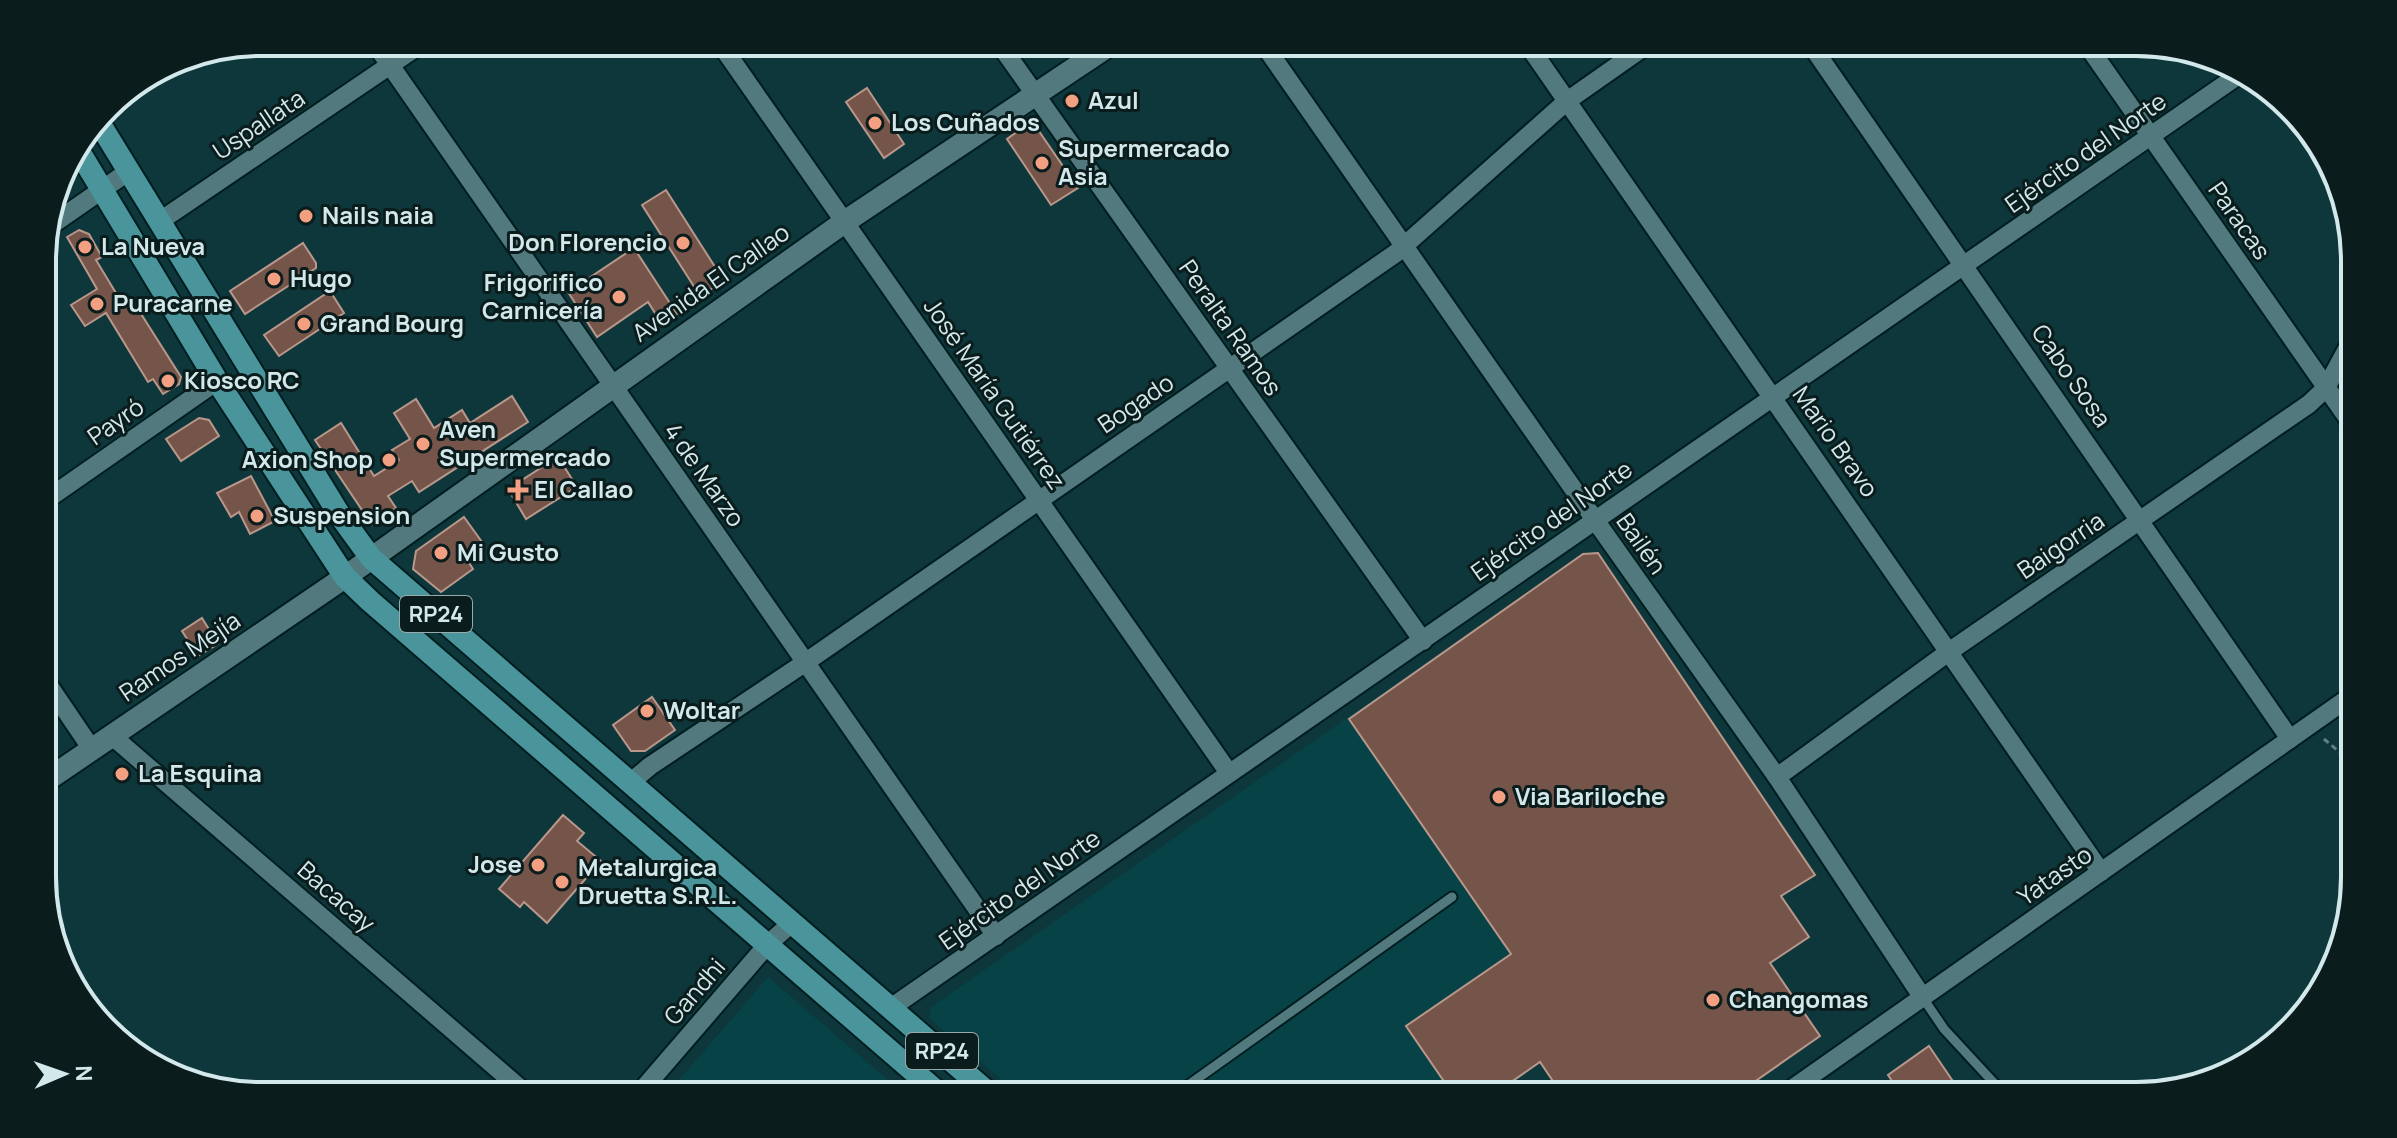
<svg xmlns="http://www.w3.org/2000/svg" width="2397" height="1138" viewBox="0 0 2397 1138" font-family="Manrope,sans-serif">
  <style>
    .built { fill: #074246 }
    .building { fill: #75554a; stroke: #ba978b; stroke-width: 2 }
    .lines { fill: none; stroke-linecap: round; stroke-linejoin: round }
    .service-casing { stroke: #001d20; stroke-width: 13 }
    .minor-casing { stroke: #001d20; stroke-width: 22 }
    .tertiary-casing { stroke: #001d20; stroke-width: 26 }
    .primary-casing { stroke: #001d20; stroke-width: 26 }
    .path { stroke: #608184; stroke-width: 3; stroke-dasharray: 6 4; stroke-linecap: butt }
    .service { stroke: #527a7e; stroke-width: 9 }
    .minor { stroke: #527a7e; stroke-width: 18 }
    .tertiary { stroke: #527a7e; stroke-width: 22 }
    .primary { stroke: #49959b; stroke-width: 22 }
    .poi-dot { fill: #f39f82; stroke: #0b1c1d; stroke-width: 3 }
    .labels { text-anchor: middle; stroke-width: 6; stroke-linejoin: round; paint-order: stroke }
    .shield { fill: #0b1c1d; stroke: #97abac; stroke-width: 2 }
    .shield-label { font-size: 22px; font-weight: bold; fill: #d3e8ea }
    .poi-label { font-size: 24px; font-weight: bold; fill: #d3e8ea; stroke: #0b1c1d; text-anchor: start }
    .street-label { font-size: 24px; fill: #d3e8ea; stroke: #0b1c1d }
    .rim { fill: none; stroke: #d3e8ea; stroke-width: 4 }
  </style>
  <rect width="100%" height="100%" fill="#0d373b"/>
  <!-- built -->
  <g class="built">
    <path d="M 1598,553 L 1815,875 L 1491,1096 L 1021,1096 L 929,1018 L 931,1007 L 1583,554 Z"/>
    <path d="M 768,977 L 907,1096 L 665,1096 Z"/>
  </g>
  <!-- building -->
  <g class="building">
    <path d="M 867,88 L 904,144 L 884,158 L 846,102 Z"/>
    <path d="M 1032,121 L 1078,188 L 1051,205 L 1007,139 Z"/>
    <path d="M 666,190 L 724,281 L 700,296 L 642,205 Z"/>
    <path d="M 79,230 L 89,234 L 102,257 L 96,260 L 122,303 L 131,298 L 181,377 L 179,384 L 163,394 L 153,379 L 148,382 L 106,313 L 85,326 L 71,305 L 97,289 L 67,237 Z"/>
    <path d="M 303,243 L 316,263 L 316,268 L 245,314 L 230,291 Z"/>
    <path d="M 634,248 L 677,314 L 662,324 L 648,302 L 597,337 L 568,292 Z"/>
    <path d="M 330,291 L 344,313 L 279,356 L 264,335 Z"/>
    <path d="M 512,396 L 528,422 L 419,492 L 412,481 L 388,496 L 396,508 L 372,525 L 315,440 L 341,423 L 374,476 L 399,460 L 392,450 L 410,439 L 394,413 L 416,399 L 434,428 L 462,410 L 470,423 Z"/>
    <path d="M 199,418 L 209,420 L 219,436 L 181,461 L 166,439 Z"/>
    <path d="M 558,457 L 577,487 L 526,519 L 508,489 Z"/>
    <path d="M 251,476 L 275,521 L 250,534 L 239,512 L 231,517 L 217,493 Z"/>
    <path d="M 464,517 L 482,542 L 464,555 L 473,569 L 441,592 L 413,569 L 416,551 Z"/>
    <path d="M 1598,553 L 1815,875 L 1781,896 L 1809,937 L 1770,963 L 1820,1036 L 1734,1096 L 1563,1096 L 1540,1062 L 1491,1096 L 1454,1096 L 1406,1026 L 1511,954 L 1349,719 L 1583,554 Z"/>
    <path d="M 202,618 L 218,644 L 198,656 L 182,631 Z"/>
    <path d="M 652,697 L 675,730 L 645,751 L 631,751 L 613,725 Z"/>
    <path d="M 563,815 L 584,833 L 577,841 L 601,861 L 547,923 L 524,902 L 520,907 L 499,889 Z"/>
    <path d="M 1929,1046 L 1963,1096 L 1902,1096 L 1888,1075 Z"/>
  </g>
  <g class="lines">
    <defs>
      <g id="service">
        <path d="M 1923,998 L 1944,1029 L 2006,1096"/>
        <path d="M 1173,1096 L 1452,897"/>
      </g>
      <g id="minor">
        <path d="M 374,42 L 996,936"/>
        <path d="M 719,42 L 1229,773"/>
        <path d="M 998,42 L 1423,641"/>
        <path d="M 1262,42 L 1595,520 L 1777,777 L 1923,998"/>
        <path d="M 1526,42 L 2101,872"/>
        <path d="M 1809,42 L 2290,739"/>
        <path d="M 2085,42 L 2354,427"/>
        <path d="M 160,221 L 424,42"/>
        <path d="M 47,228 L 129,171"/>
        <path d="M 43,502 L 217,381"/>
        <path d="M 43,677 L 91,748"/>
        <path d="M 111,735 L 529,1096"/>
        <path d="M 1777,777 L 1950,651 L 2309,404 L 2326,388 L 2353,338"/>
        <path d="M 631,782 L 650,766 L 806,662 L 1396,253 L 1567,101 L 1651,42"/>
        <path d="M 892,1007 L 2240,74"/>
        <path d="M 637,1096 L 768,944 L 793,922"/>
        <path d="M 1782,1096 L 2354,694"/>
      </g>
      <path id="tertiary" d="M 44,782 L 345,577 L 843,223 L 1114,42"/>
      <g id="primary">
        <path d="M 98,121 L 339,514 L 371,558 L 992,1096"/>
        <path d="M 77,148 L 217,381 L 345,577 L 370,601 L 942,1096"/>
      </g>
    </defs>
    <!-- service casing -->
    <use href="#service" class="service-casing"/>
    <!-- minor casing -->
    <use href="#minor" class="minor-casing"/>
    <!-- tertiary casing -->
    <use href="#tertiary" class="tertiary-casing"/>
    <!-- primary casing -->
    <use href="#primary" class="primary-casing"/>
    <!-- path -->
    <path class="path" d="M 2324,739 L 2355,765"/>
    <!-- service -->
    <use href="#service" class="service"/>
    <!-- minor -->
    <use href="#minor" class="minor"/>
    <!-- tertiary -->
    <use href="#tertiary" class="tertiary"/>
    <!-- primary -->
    <use href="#primary" class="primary"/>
  </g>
  <!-- markers -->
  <g class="poi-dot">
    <circle cx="1072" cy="101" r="8"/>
    <circle cx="875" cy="123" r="8"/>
    <circle cx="1042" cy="163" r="8"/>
    <circle cx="306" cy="216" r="8"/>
    <circle cx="683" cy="243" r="8"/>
    <circle cx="85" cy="247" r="8"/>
    <circle cx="274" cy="279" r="8"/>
    <circle cx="619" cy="297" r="8"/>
    <circle cx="97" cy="304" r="8"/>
    <circle cx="304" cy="324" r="8"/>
    <circle cx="168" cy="381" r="8"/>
    <circle cx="423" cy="444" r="8"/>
    <circle cx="389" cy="460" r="8"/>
    <path d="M514 478h8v8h8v8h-8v8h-8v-8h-8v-8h8z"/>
    <circle cx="257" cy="516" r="8"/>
    <circle cx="441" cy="553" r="8"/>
    <circle cx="647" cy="711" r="8"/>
    <circle cx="122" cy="774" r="8"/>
    <circle cx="1499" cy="797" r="8"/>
    <circle cx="538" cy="865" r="8"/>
    <circle cx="562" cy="882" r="8"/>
    <circle cx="1713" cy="1000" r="8"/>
  </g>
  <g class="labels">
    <!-- shield labels -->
    <g class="shield">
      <rect x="400" y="596" width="72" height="36" rx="6"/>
      <rect x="906" y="1033" width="72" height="36" rx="6"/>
    </g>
    <g class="shield-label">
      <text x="436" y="622">RP24</text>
      <text x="942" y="1059">RP24</text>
    </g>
    <!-- poi labels -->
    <g class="poi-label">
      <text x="1088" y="109">Azul</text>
      <text x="891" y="131">Los Cuñados</text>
      <text x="1058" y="157">Supermercado<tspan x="1058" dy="28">Asia</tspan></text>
      <text x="322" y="224">Nails naia</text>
      <text x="667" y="251" text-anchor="end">Don Florencio</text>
      <text x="101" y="255">La Nueva</text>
      <text x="290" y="287">Hugo</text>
      <text x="603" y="291" text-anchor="end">Frigorifico<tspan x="603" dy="28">Carnicería</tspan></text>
      <text x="113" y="312">Puracarne</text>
      <text x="320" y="332">Grand Bourg</text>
      <text x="184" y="389">Kiosco RC</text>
      <text x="439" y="438">Aven<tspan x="439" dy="28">Supermercado</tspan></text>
      <text x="373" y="468" text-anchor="end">Axion Shop</text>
      <text x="534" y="498">El Callao</text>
      <text x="273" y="524">Suspension</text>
      <text x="457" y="561">Mi Gusto</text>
      <text x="663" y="719">Woltar</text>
      <text x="138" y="782">La Esquina</text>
      <text x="1515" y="805">Via Bariloche</text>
      <text x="522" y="873" text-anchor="end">Jose</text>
      <text x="578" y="876">Metalurgica<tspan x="578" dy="28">Druetta S.R.L.</tspan></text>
      <text x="1729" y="1008">Changomas</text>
    </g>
    <!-- street labels -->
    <g class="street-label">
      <text transform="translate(259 125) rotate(-34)" y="8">Uspallata</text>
      <text transform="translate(2086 153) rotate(-35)" y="8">Ejército del Norte</text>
      <text transform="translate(2239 221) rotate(55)" y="8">Paracas</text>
      <text transform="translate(711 283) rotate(-35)" y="8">Avenida El Callao</text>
      <text transform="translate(1230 328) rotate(55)" y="8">Peralta Ramos</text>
      <text transform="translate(2071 376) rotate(55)" y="8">Cabo Sosa</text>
      <text transform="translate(994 394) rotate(55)" y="8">José María Gutiérrez</text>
      <text transform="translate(1136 404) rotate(-34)" y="8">Bogado</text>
      <text transform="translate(116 422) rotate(-35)" y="8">Payró</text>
      <text transform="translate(1835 442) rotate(55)" y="8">Mario Bravo</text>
      <text transform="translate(704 475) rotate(55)" y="8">4 de Marzo</text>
      <text transform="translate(1552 521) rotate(-35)" y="8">Ejército del Norte</text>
      <text transform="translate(1641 544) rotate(55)" y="8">Bailén</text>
      <text transform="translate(2061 546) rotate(-34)" y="8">Baigorria</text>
      <text transform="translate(180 657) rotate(-34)" y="8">Ramos Mejía</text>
      <text transform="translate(2055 876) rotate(-35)" y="8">Yatasto</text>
      <text transform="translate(1020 890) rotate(-35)" y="8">Ejército del Norte</text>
      <text transform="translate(336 897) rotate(41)" y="8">Bacacay</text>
      <text transform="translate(695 992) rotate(-49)" y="8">Gandhi</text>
    </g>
  </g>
  <!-- crop -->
  <path d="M0 0H2397V1138H0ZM261 56H2136A205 205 0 0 1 2341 261V877A205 205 0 0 1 2136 1082H261A205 205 0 0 1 56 877V261A205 205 0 0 1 261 56Z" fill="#0b1c1d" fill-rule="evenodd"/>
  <path class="rim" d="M261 56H2136A205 205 0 0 1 2341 261V877A205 205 0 0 1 2136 1082H261A205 205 0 0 1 56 877V261A205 205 0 0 1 261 56Z"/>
  <!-- north arrow -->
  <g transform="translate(64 1074) rotate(88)" stroke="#0b1c1d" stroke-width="6" paint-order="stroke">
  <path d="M0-6L14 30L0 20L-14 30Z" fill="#d3e8ea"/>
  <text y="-12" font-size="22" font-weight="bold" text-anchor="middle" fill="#d3e8ea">N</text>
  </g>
</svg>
